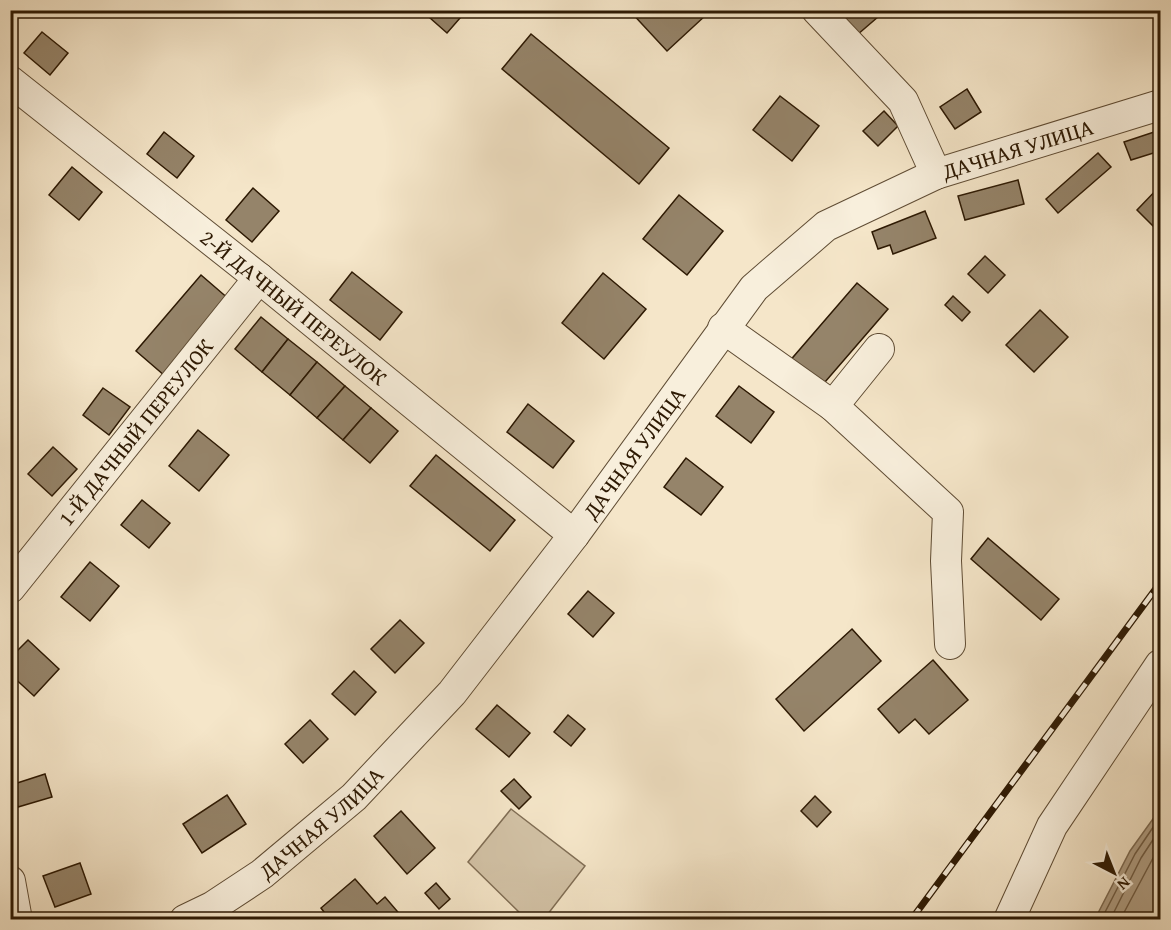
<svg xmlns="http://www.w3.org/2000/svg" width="1171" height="930" viewBox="0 0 1171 930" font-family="'Gentium Book Plus',serif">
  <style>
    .green { fill: #d3c3a7; stroke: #806e55; stroke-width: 1.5 }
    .water { fill: #b1a086; stroke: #7c6a52; stroke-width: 1.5 }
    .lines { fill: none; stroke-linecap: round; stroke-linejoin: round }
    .shore { stroke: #6f5c44; stroke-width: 1.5 }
    .building { fill: #95846a; stroke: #2d1903; stroke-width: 1.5 }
    .minor-casing { stroke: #5f4c34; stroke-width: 32 }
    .minor { stroke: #f8efdc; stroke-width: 30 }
    .rail-casing { stroke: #2d1903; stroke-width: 7 }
    .rail { stroke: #f8efdc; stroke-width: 4.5; stroke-dasharray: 14; stroke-linecap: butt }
    .labels { text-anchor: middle; stroke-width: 4.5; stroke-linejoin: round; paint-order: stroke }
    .street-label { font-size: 22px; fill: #2d1903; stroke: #f8efdc }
  </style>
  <rect width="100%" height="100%" fill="#f5e6c9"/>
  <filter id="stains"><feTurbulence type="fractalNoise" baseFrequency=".00333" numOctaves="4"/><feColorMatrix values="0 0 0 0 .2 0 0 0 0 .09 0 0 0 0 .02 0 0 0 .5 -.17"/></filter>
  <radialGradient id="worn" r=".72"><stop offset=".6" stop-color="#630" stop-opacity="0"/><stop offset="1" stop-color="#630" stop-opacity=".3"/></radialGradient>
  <!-- green -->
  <path class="green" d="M 511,809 L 585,866 L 544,919 L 526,919 L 468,862 Z"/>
  <!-- water -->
  <path class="water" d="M 1160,809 L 1160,919 L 1095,919 L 1130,851 Z"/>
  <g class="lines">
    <!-- shore -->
    <g class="shore">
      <path d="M 1101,920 L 1135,854 L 1160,817"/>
      <path d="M 1110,920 L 1141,858 L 1160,829"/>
      <path d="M 1120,920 L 1160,845"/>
    </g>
  </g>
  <!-- building -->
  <g class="building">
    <path d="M 421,10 L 467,10 L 447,33 Z"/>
    <path d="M 629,10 L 702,10 L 706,15 L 667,51 Z"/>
    <path d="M 836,10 L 886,10 L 857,35 Z"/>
    <path d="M 42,32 L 68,53 L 50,75 L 24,53 Z"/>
    <path d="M 531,34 L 669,148 L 639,184 L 502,69 Z"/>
    <path d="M 967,89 L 981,112 L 955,129 L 940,107 Z"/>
    <path d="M 780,96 L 819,126 L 792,161 L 753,130 Z"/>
    <path d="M 884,111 L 898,126 L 878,146 L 863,131 Z"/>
    <path d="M 1160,130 L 1160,151 L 1131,160 L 1124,142 Z"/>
    <path d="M 164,132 L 194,156 L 177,178 L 147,154 Z"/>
    <path d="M 1098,153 L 1111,167 L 1058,213 L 1046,199 Z"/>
    <path d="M 72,167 L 102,192 L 79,220 L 49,195 Z"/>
    <path d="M 1018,180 L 1024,204 L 965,220 L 958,196 Z"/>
    <path d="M 1160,186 L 1160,233 L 1137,210 Z"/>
    <path d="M 253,188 L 279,211 L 252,242 L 226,220 Z"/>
    <path d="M 679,195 L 723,231 L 687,275 L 643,239 Z"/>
    <path d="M 925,211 L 936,238 L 893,254 L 890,245 L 878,249 L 872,232 Z"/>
    <path d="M 985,256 L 1005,275 L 988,293 L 968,274 Z"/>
    <path d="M 352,272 L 402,312 L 380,340 L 330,300 Z"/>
    <path d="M 603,273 L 646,309 L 604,359 L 562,323 Z"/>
    <path d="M 201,275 L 230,300 L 165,376 L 136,351 Z"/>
    <path d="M 857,283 L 888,309 L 819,389 L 788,363 Z"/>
    <path d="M 953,296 L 970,312 L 962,321 L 945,305 Z"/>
    <path d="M 1040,310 L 1068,337 L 1034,372 L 1006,345 Z"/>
    <path d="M 261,317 L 288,339 L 262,372 L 235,349 Z"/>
    <path d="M 288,339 L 317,362 L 290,395 L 262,372 Z"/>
    <path d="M 317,362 L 345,386 L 317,418 L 290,395 Z"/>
    <path d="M 345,386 L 371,408 L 343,440 L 317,418 Z"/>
    <path d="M 739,386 L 774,412 L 751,443 L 716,416 Z"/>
    <path d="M 103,388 L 130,407 L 109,435 L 83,415 Z"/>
    <path d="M 528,404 L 574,441 L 553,468 L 507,432 Z"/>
    <path d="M 371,408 L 398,431 L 370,463 L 343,440 Z"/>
    <path d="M 198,430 L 229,455 L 199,491 L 169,466 Z"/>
    <path d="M 53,447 L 77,469 L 52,496 L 28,474 Z"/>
    <path d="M 436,455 L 515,520 L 490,551 L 410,486 Z"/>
    <path d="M 686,458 L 723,487 L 701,515 L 664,487 Z"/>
    <path d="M 142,500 L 170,523 L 149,548 L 121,525 Z"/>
    <path d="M 988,538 L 1059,599 L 1041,620 L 971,559 Z"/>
    <path d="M 90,562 L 119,586 L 90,621 L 61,597 Z"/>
    <path d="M 588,591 L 614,613 L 593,637 L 568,614 Z"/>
    <path d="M 400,620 L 424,643 L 395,673 L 371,649 Z"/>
    <path d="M 852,629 L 881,661 L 804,731 L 776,699 Z"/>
    <path d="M 28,640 L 59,669 L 34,696 L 10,674 L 10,658 Z"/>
    <path d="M 933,660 L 968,700 L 929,734 L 915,719 L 899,733 L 878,709 Z"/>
    <path d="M 354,671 L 376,692 L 355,715 L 332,694 Z"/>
    <path d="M 497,705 L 530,733 L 509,757 L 476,729 Z"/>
    <path d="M 568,715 L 585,729 L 571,746 L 554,732 Z"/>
    <path d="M 310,720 L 328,739 L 303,763 L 285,744 Z"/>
    <path d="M 45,774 L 52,797 L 18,807 L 11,785 Z"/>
    <path d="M 514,779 L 531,797 L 519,809 L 501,791 Z"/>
    <path d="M 227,795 L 246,824 L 202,853 L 183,824 Z"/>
    <path d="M 815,796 L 831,812 L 817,827 L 801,811 Z"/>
    <path d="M 401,811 L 435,848 L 407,874 L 374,836 Z"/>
    <path d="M 80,863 L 91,894 L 55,907 L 43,876 Z"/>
    <path d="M 355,879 L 377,904 L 385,897 L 403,918 L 330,920 L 321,908 Z"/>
    <path d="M 436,883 L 450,899 L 439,909 L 425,893 Z"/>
  </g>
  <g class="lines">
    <defs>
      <g id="minor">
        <path d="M 817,10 L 903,101 L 936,174"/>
        <path id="s1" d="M 10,81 L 259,278 L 574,535"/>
        <path d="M 723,328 L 833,406 L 948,512 L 946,561 L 950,644"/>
        <path d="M 833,406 L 879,349"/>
        <path id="s2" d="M 10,588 L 259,278"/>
        <path d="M 10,881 L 17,920"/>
        <path id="s3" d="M 185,920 L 212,907 L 262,874 L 354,797 L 452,693 L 574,535 L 754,288 L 826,226 L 936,174 L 1160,105"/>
        <path d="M 1009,920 L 1052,826 L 1160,665"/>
      </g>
    </defs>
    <!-- minor casing -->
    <use href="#minor" class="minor-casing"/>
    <!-- minor -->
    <use href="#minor" class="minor"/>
    <defs>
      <path id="rail" d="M 911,920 L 1160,583"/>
    </defs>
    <!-- rail casing -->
    <use href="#rail" class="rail-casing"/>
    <!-- rail -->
    <use href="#rail" class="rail"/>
  </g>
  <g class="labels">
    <!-- street labels -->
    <g class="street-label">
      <text dy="8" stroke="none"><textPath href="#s3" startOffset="1160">ДАЧНАЯ УЛИЦА</textPath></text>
      <text dy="8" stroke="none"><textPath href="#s1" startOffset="363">2-Й ДАЧНЫЙ ПЕРЕУЛОК</textPath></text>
      <text dy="8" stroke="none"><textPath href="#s2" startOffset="200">1-Й ДАЧНЫЙ ПЕРЕУЛОК</textPath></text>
      <text dy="8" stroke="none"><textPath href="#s3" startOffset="654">ДАЧНАЯ УЛИЦА</textPath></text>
      <text dy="8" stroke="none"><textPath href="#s3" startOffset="168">ДАЧНАЯ УЛИЦА</textPath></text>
    </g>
  </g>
  <!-- margin -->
  <rect width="1171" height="930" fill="none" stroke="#f5e6c9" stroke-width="36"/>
  <rect x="12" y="12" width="1147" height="906" fill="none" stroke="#2d1903" stroke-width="3"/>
  <rect x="18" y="18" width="1135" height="894" fill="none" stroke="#2d1903" stroke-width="1.5"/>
  <!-- north arrow -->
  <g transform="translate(1114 873) rotate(138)" stroke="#f8efdc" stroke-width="4.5" paint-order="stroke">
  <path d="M0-4.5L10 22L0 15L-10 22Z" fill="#2d1903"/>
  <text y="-9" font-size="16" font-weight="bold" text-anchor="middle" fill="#2d1903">N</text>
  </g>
  <rect width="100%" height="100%" filter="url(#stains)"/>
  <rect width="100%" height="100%" fill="url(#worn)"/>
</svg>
